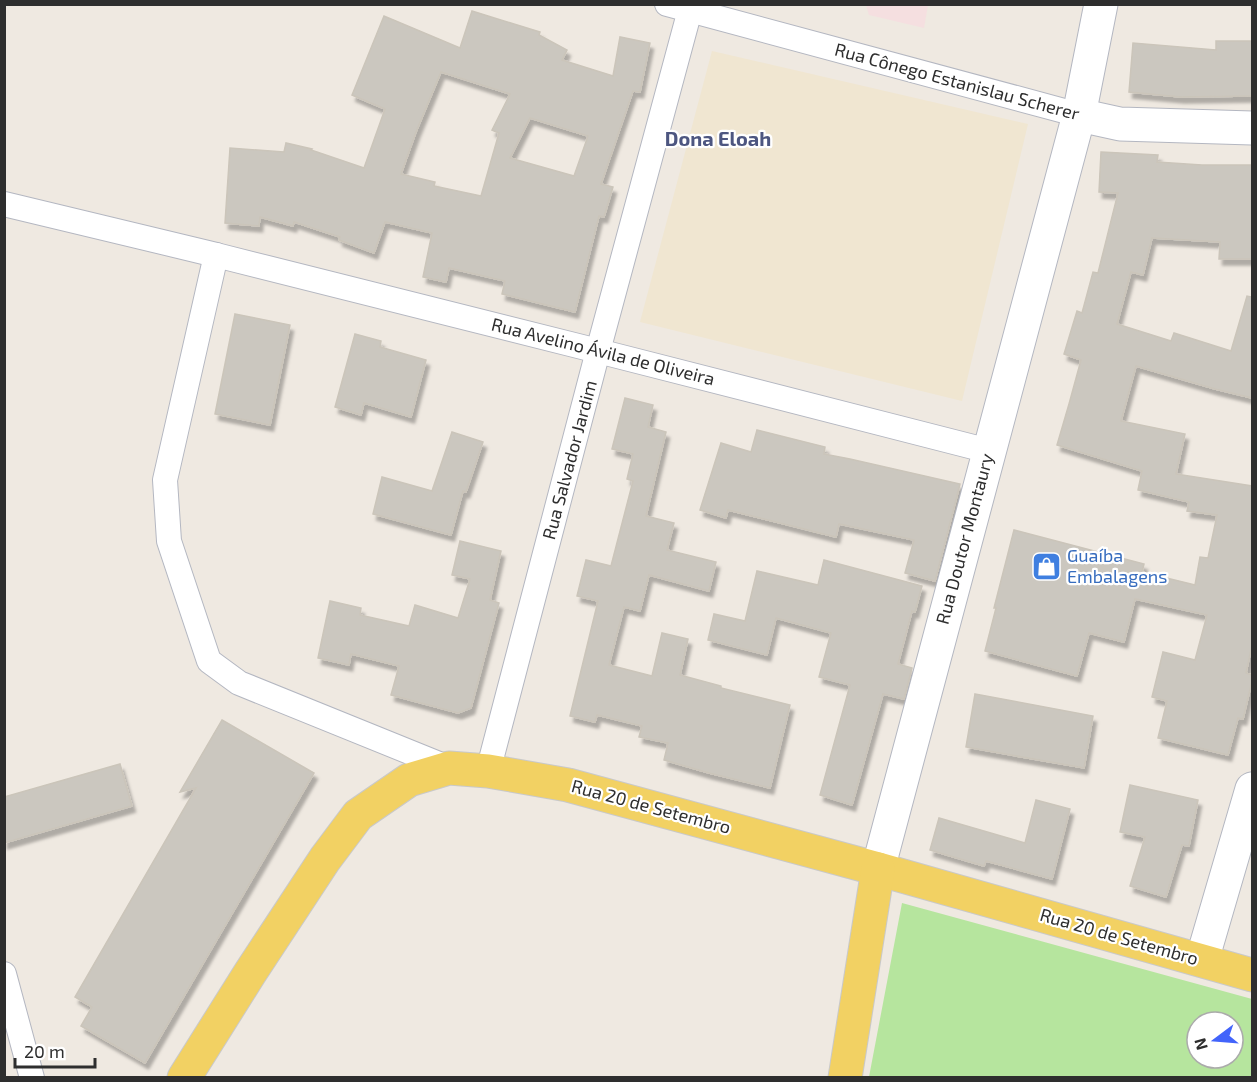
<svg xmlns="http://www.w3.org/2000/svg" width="1257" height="1082" viewBox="0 0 1257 1082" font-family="'Exo 2',sans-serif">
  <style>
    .education { fill: #f0e6d1 }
    .medical { fill: #f5dfe0 }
    .green { fill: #b6e59e; fill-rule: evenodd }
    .building { fill: #cbc7bf; stroke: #cbc5ba; stroke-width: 1.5; fill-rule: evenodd; filter: url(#shadow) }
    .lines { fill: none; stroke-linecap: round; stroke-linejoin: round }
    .street-casing { stroke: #b4b7c1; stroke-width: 26 }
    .secondary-casing { stroke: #b4b7c1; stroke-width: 35 }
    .primary-casing { stroke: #c9c9c9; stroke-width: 35 }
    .street { stroke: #fff; stroke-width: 24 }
    .secondary { stroke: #fff; stroke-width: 33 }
    .primary { stroke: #f2d163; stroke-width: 33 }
    .labels { text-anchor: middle; stroke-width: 4.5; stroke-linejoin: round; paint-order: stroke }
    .street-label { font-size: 18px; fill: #2e2e2e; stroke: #fff }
    .shop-label { font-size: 18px; fill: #366cbe; stroke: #fff; text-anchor: start }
    .neighbourhood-label { font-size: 20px; font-weight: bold; fill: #4d5680; stroke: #fff }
  </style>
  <defs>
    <filter id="shadow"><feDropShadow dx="3.5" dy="6" stdDeviation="1.5" flood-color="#0004"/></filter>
  </defs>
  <rect width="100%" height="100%" fill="#efe9e1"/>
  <!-- education -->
  <path class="education" d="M 712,51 L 1028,124 L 962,401 L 640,322 Z"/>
  <!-- medical -->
  <path class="medical" d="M 866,5 L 928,5 L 924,28 L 869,15 Z"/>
  <!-- green -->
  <path class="green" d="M 902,903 L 1252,999 L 1252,1077 L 869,1077 ZM 1197,1022 L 1233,1022 L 1233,1058 L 1197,1058 Z"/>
  <!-- building -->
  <g class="building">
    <path d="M 472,11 L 540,32 L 539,35 L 567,50 L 562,60 L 613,76 L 620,37 L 650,43 L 640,92 L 633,91 L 601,184 L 613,187 L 604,217 L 599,216 L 575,312 L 502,294 L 505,281 L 449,268 L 446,282 L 423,277 L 432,233 L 385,222 L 374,253 L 339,240 L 340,237 L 294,222 L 293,226 L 260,217 L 259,226 L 225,223 L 230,148 L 284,152 L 286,143 L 312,149 L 311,150 L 364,168 L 385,109 L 352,95 L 384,16 L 460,48 ZM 441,72 L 510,94 L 492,130 L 499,133 L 481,196 L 434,186 L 435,182 L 401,174 L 416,132 ZM 530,118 L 588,136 L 574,176 L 510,158 Z"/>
    <path d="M 1216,41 L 1252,41 L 1252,96 L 1181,97 L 1129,92 L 1133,43 L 1216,50 Z"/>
    <path d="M 1101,152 L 1158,155 L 1157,162 L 1202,165 L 1252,165 L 1252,259 L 1219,259 L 1220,242 L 1152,238 L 1143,275 L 1131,272 L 1117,324 L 1171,341 L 1174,333 L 1231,351 L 1247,296 L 1252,297 L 1252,398 L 1215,389 L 1136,366 L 1121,421 L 1185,434 L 1176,474 L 1252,486 L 1252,645 L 1246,673 L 1252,675 L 1252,681 L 1243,719 L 1238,718 L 1228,755 L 1158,738 L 1167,701 L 1152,697 L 1163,652 L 1195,660 L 1207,615 L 1135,599 L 1124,642 L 1089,633 L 1077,676 L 985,651 L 996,608 L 994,608 L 1014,530 L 1144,564 L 1142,572 L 1195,585 L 1200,557 L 1208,558 L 1217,515 L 1187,511 L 1189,502 L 1138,490 L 1142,471 L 1057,445 L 1069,404 L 1081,360 L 1064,354 L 1077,311 L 1082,313 L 1093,272 L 1098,273 L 1118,193 L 1099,192 Z"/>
    <path d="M 235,314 L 290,325 L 270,425 L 215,414 Z"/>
    <path d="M 355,334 L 381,341 L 380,347 L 426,360 L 411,417 L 364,403 L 361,415 L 335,407 Z"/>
    <path d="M 625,398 L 653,405 L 648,427 L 666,432 L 646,516 L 674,523 L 667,550 L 716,562 L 709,591 L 649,575 L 640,611 L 624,607 L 609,665 L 652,676 L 662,633 L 688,639 L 680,675 L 721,686 L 721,688 L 790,705 L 770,788 L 709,773 L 664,760 L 668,743 L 639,737 L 642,726 L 597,715 L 595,722 L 570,716 L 598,601 L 577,596 L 586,560 L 611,566 L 633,481 L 627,479 L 633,454 L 612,449 Z"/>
    <path d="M 757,430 L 825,447 L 824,454 L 850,459 L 960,484 L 935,581 L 905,573 L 914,540 L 839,524 L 836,537 L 728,510 L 726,518 L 700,510 L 721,443 L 751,452 Z"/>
    <path d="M 452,432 L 483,442 L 466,492 L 463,491 L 451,535 L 373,514 L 382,477 L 432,491 Z"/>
    <path d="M 460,541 L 501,551 L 490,600 L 499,603 L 471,708 L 458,713 L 391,695 L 399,666 L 351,654 L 349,665 L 318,658 L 330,601 L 361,608 L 360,615 L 409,626 L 415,605 L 458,618 L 470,579 L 452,575 Z"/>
    <path d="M 824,560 L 922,586 L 915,612 L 912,611 L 898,664 L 912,668 L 904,699 L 883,694 L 852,805 L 820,795 L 850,685 L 819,677 L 831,633 L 776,618 L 767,655 L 708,640 L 714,614 L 745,621 L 757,571 L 818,585 Z"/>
    <path d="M 975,694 L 1093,716 L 1084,768 L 966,747 Z"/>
    <path d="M 222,720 L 314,773 L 145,1063 L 81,1026 L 92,1007 L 75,997 L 196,788 L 180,792 Z"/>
    <path d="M 120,764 L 132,806 L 4,843 L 4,797 Z"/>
    <path d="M 1130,785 L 1198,800 L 1189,846 L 1182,845 L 1166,897 L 1130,886 L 1145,837 L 1120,832 Z"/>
    <path d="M 1036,800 L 1070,809 L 1052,879 L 986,861 L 984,866 L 930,850 L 939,818 L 1025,843 Z"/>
  </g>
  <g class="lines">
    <defs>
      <g id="street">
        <path d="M 667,4 L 1079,115"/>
        <path d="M 4,204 L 216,255 L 165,480 L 169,541 L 209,661 L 239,683 L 449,768"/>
        <path d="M 216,255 L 598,351 L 989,451"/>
        <path d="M 488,771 L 598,351 L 690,10"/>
        <path d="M 4,974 L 32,1078"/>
      </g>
      <g id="secondary">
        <path d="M 1079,115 L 1120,124 L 1252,128"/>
        <path d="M 878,869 L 1079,115 L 1101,4"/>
        <path d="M 1202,960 L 1252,789"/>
      </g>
      <g id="primary">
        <path d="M 184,1078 L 250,973 L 325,859 L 358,815 L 409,780 L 449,768 L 488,771 L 568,785 L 878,869 L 1252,975"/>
        <path d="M 845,1078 L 878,869"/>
      </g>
    </defs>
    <!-- street casing -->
    <use href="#street" class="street-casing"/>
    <!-- secondary casing -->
    <use href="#secondary" class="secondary-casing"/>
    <!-- primary casing -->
    <use href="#primary" class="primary-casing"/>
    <!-- street -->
    <use href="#street" class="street"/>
    <!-- secondary -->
    <use href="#secondary" class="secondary"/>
    <!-- primary -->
    <use href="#primary" class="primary"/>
  </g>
  <!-- icons -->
  <defs>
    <symbol id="shop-square" viewBox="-11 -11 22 22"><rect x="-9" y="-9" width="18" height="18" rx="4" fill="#3f7fe0" stroke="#fff"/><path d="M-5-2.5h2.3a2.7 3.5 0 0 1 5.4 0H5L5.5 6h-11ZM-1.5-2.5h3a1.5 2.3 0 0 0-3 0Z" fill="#fff"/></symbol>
  </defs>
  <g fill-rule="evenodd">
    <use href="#shop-square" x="1030" y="550" width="33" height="33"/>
  </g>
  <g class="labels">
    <!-- street labels -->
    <g class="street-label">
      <text transform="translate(957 82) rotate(15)" y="6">Rua Cônego Estanislau Scherer</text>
      <text transform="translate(603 352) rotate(14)" y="6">Rua Avelino Ávila de Oliveira</text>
      <text transform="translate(570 460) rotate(-75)" y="6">Rua Salvador Jardim</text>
      <text transform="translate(965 539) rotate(-75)" y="6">Rua Doutor Montaury</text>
      <text transform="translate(651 807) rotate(15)" y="6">Rua 20 de Setembro</text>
      <text transform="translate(1119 937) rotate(16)" y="6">Rua 20 de Setembro</text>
    </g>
    <!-- shop labels -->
    <g class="shop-label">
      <text x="1067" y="562">Guaíba<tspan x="1067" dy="21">Embalagens</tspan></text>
    </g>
    <!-- neighbourhood labels -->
    <g class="neighbourhood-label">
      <text x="718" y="146">Dona Eloah</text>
    </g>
  </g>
  <!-- border -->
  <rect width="1257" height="1082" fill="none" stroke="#2e2e2e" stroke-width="12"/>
  <!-- north arrow -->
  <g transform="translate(1215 1040) rotate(254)"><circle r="28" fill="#ffffff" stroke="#ababab" stroke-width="1.5"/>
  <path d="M0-4.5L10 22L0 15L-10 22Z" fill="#4264fb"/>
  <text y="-9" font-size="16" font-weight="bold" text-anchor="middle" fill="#2e2e2e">N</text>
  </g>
  <!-- scale -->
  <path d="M15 1058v9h80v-9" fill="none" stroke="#2e2e2e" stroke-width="3"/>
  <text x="24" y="1058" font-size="18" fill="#2e2e2e" stroke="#ffffff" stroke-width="4.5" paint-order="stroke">20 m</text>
</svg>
